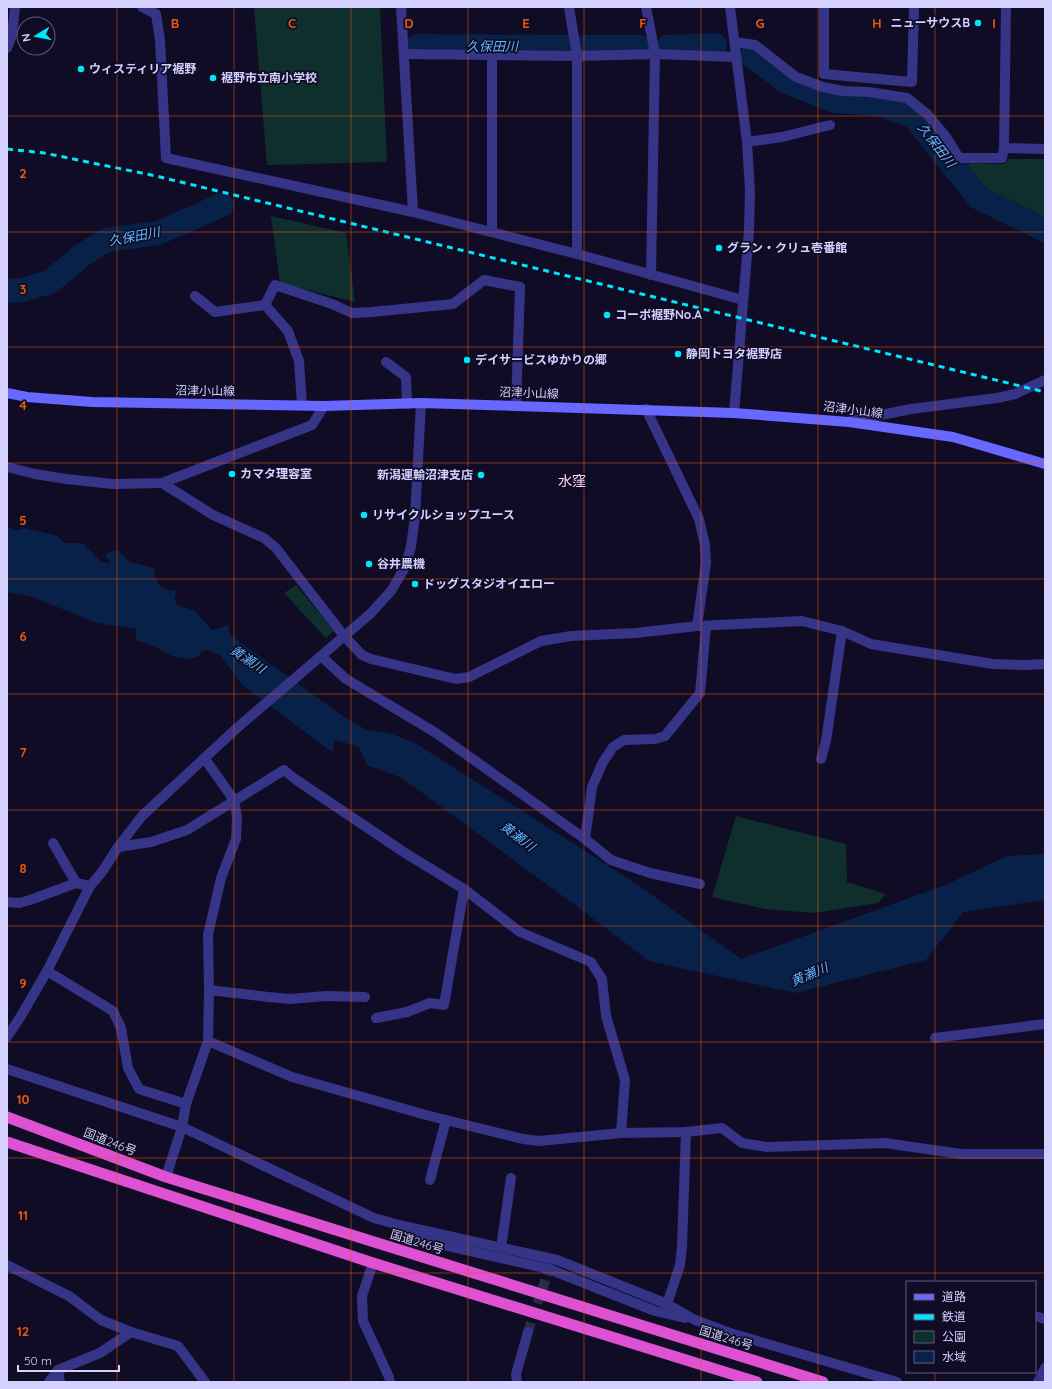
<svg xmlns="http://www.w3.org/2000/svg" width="1052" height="1389" viewBox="0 0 1052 1389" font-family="Quicksand,'Noto Sans JP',sans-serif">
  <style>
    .green { fill: #0f2f2d }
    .water { fill: #082148 }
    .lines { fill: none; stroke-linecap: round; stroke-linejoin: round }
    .river { stroke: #082148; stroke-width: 24 }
    .minor-tunnel { stroke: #2d2946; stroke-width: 10; stroke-dasharray: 10 5; stroke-linecap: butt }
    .minor { stroke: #353487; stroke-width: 10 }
    .tertiary { stroke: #353487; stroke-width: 10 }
    .secondary { stroke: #6867ff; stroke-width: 10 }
    .trunk { stroke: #de51d2; stroke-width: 11 }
    .rail { stroke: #00e7fb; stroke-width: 3; stroke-dasharray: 6 5; stroke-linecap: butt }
    .grid { fill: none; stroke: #e8590c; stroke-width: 1; stroke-opacity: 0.55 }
    .poi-dot { fill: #00e7fb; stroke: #100c25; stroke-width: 1.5 }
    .labels { text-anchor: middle; stroke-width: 3.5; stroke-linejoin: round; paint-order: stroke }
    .poi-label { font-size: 12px; font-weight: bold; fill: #d4d0ff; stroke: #100c25; text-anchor: start }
    .street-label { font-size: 12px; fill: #d4d0ff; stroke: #100c25 }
    .water-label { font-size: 13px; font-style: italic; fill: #5eb8ff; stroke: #100c25 }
    .quarter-label { font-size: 14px; fill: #ffd2f0; stroke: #100c25 }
    .grid-label { font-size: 13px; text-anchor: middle; font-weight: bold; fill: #e8590c; stroke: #100c25; stroke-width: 3.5; stroke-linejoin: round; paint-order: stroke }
  </style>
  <rect width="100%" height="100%" fill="#100c25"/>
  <!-- green -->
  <g class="green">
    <path d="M 254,7 L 380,7 L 387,162 L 267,165 Z"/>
    <path d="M 1009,159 L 1045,159 L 1045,221 L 981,192 L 964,166 L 972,163 L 1004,164 Z"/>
    <path d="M 271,216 L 346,233 L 355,302 L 280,283 Z"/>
    <path d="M 296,585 L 334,631 L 326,638 L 284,593 Z"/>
    <path d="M 736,816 L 846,844 L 847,882 L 886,894 L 878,903 L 813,913 L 765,909 L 712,897 Z"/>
  </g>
  <!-- water -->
  <path class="water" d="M 7,526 L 15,531 L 25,528 L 58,536 L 64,543 L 82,543 L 102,563 L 110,563 L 105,554 L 117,550 L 130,562 L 154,568 C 157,587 158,588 177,591 L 174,597 L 177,605 L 195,611 L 212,630 L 228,625 L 230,635 L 347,719 L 367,730 L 389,733 L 415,743 L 637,884 L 741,959 L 945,885 L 1007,856 L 1045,854 L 1045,900 L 963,912 L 926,960 L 795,993 L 649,961 L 583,911 L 402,778 L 367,765 L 359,747 L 335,740 L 332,752 L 242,685 L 220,655 L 207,650 L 201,652 L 198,657 L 187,659 L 172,656 L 158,648 L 136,640 L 136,629 L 97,623 L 30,596 L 7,592 Z"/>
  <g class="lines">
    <!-- river -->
    <g class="river">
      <path d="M 418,46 L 566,47"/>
      <path d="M 585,47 L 641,47"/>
      <path d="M 668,47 L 715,45"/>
      <path d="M 752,56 L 787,82 L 835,101 L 879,104 L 914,117 L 979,198 L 1045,230"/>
      <path d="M 7,291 L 22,290 L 50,282 L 81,256 L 106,240 L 158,233 L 222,205"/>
    </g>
    <!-- minor-tunnel -->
    <path class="minor-tunnel" d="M 528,1332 L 549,1269"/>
    <!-- minor -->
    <g class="minor">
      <path d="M 142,7 L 156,14 L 160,40 L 166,158 L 413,212 L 577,254 L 743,300"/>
      <path d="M 401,7 L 413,212"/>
      <path d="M 569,7 L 577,56 L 577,254"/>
      <path d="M 646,7 L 655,54 L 651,275"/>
      <path d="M 824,7 L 824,74 L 912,82 L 914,7"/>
      <path d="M 1006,7 L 1004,148 L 1045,149"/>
      <path d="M 735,42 L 755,45 L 796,77 L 823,87 L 843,91 L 869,92 L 907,98 L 927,114 L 946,137 L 959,158 L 1002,158 L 1004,148"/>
      <path d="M 7,48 L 12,35 L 15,7"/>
      <path d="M 404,54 L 577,56 L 655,54 L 736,57"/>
      <path d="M 492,55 L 492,232"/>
      <path d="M 747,142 L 782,137 L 830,125"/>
      <path d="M 195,296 L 215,312 L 265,305 L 288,331 L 299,361 L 302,405"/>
      <path d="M 265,305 L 275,285 L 332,304 L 352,313 L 372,312 L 453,304 L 484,280 L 520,287 L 516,406"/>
      <path d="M 386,362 L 406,377 L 407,404"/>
      <path d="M 646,409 L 699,519 L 705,545 L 706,563 L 697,626"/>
      <path d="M 851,421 L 911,409 L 997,398 L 1015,394 L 1045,380"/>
      <path d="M 7,467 L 35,474 L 66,479 L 113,484 L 162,483 L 312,425 L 324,406"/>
      <path d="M 162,483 L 213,515 L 264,538 L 276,548 L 344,636 L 362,655 L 371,659 L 456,679 L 469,677 L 541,641 L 571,636 L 636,633 L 697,626 L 802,621 L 842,631 L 871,644 L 993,664 L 1026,665 L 1045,664"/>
      <path d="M 321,656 L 346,679 L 436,733 L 585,839 L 611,860 L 650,873 L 700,884"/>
      <path d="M 821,759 L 826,741 L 842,631"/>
      <path d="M 585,839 L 592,787 L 603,762 L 613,747 L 624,740 L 655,739 L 665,736 L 700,693 L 706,626"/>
      <path d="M 53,843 L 76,883"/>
      <path d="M 118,847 L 151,842 L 187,830 L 284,770 L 295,779 L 405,853 L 464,889 L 520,932 L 591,962 L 602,979 L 606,1016 L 625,1080 L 621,1133"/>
      <path d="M 7,902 L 19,903 L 30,900 L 76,883 L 90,886"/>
      <path d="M 47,971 L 113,1011 L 121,1028 L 128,1068 L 139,1089 L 186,1104"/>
      <path d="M 209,990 L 268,997 L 290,999 L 326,996 L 365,997"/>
      <path d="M 376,1018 L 407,1012 L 430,1003 L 444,1005 L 464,889"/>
      <path d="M 935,1038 L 1045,1024"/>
      <path d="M 208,1041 L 292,1077 L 426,1115 L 523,1139 L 539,1141 L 621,1133 L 686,1132 L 722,1128 L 742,1143 L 767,1147 L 885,1143 L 961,1154 L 1045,1154"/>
      <path d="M 7,1069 L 182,1127 L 374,1218 L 399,1225 L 557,1260 L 667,1304 L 695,1320 L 730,1333 L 897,1382"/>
      <path d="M 166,1177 L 182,1127 L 186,1104 L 208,1041 L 209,990 L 208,935 L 221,878 L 236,839 L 237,817 L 234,800 L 205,759"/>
      <path d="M 430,1180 L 446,1120"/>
      <path d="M 399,1225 L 404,1236 L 549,1269 L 655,1311 L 685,1318"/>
      <path d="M 501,1248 L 511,1178"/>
      <path d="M 373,1263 L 362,1296 L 363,1321 L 389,1377 L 390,1382"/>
      <path d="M 7,1265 L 69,1296 L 101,1320 L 131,1332 L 178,1346 L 205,1382"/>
      <path d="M 667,1304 L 680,1265 L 682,1246 L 686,1132"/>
      <path d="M 1035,1316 L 1045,1319"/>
      <path d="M 49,1382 L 58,1370"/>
      <path d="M 60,1382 L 58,1370 L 100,1353 L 131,1332"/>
      <path d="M 517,1382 L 516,1374 L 528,1332"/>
      <path d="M 1038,1382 L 1045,1368"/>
    </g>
    <!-- tertiary -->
    <g class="tertiary">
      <path d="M 730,7 L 747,142 L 750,191 L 749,231 L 734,413"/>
      <path d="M 7,1037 L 21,1016 L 47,971 L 90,886 L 102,872 L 118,847 L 142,816 L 238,727 L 370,614 L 391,591 L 404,569 L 411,547 L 415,517 L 421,403"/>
    </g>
    <!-- secondary -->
    <path class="secondary" d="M 7,393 L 27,397 L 92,402 L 324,406 L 421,403 L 734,413 L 849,422 L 953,437 L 1045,464"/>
    <!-- trunk -->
    <g class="trunk">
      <path d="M 7,1117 L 166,1177 L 823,1382"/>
      <path d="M 7,1142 L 373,1263 L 757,1382"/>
    </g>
    <!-- rail -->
    <path class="rail" d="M 7,149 L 44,153 L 156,176 L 1045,392"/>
  </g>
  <!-- grid -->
  <path class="grid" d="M 117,7 L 117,1382M 234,7 L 234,1382M 351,7 L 351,1382M 468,7 L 468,1382M 584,7 L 584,1382M 701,7 L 701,1382M 818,7 L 818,1382M 935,7 L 935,1282M 7,116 L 1045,116M 7,232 L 1045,232M 7,347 L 1045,347M 7,463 L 1045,463M 7,579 L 1045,579M 7,694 L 1045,694M 7,810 L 1045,810M 7,926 L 1045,926M 7,1042 L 1045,1042M 7,1158 L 1045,1158M 7,1273 L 1045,1273M 935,1372 L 935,1382"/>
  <!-- markers -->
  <g class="poi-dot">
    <circle cx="978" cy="23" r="4"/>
    <circle cx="81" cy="69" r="4"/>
    <circle cx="213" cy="78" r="4"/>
    <circle cx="719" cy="248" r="4"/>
    <circle cx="607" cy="315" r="4"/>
    <circle cx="678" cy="354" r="4"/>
    <circle cx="467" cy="360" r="4"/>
    <circle cx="232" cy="474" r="4"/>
    <circle cx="481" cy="475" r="4"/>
    <circle cx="364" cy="515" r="4"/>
    <circle cx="369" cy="564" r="4"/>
    <circle cx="415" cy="584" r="4"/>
  </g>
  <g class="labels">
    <!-- poi labels -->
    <g class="poi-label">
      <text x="970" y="27" text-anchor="end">ニューサウスB</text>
      <text x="89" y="73">ウィスティリア裾野</text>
      <text x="221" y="82">裾野市立南小学校</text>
      <text x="727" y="252">グラン・クリュ壱番館</text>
      <text x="615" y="319">コーポ裾野No.A</text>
      <text x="686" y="358">静岡トヨタ裾野店</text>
      <text x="475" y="364">デイサービスゆかりの郷</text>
      <text x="240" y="478">カマタ理容室</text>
      <text x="473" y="479" text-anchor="end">新潟運輸沼津支店</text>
      <text x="372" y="519">リサイクルショップユース</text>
      <text x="377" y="568">谷井農機</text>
      <text x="423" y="588">ドッグスタジオイエロー</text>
    </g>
    <!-- street labels -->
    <g class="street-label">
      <text transform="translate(205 391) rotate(1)" y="4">沼津小山線</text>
      <text transform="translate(529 393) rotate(2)" y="4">沼津小山線</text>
      <text transform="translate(853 410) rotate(7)" y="4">沼津小山線</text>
      <text transform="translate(110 1142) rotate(21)" y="4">国道246号</text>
      <text transform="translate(417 1242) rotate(17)" y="4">国道246号</text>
      <text transform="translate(726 1338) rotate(17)" y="4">国道246号</text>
    </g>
    <!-- water labels -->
    <g class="water-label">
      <text x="492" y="51">久保田川</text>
      <text transform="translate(937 145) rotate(52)" y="5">久保田川</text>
      <text transform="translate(134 236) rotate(-11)" y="5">久保田川</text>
      <text transform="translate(248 659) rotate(34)" y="5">黄瀬川</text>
      <text transform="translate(518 836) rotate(37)" y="5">黄瀬川</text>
      <text transform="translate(809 974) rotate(-23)" y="5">黄瀬川</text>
    </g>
    <!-- quarter labels -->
    <g class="quarter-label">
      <text x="572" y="486">水窪</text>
    </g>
  </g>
  <g class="grid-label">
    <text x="175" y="28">B</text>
    <text x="292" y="28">C</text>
    <text x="409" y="28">D</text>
    <text x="526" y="28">E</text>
    <text x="643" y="28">F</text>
    <text x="760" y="28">G</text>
    <text x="877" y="28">H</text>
    <text x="994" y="28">I</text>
    <text x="23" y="178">2</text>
    <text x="23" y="294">3</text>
    <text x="23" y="410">4</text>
    <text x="23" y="525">5</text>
    <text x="23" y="641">6</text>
    <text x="23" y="757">7</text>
    <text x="23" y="873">8</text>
    <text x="23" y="988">9</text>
    <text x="23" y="1104">10</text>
    <text x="23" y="1220">11</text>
    <text x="23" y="1336">12</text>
  </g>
  <!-- border -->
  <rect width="1052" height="1389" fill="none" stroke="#d4d0ff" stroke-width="16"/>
  <!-- legend -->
  <rect x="906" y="1281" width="130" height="92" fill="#100c25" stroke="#5e5a7c"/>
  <rect x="914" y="1294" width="20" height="6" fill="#6867ff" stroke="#5e5a7c"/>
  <text x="942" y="1301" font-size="12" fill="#d4d0ff">道路</text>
  <rect x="914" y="1314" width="20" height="6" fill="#00e7fb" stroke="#5e5a7c"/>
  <text x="942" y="1321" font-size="12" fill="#d4d0ff">鉄道</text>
  <rect x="914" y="1331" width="20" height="12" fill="#0f2f2d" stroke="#5e5a7c"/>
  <text x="942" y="1341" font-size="12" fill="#d4d0ff">公園</text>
  <rect x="914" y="1351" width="20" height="12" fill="#082148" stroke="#5e5a7c"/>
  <text x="942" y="1361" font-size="12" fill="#d4d0ff">水域</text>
  <!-- north arrow -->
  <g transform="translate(36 36) rotate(260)"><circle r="19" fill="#100c25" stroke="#5e5a7c"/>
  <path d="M0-3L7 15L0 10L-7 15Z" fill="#00e7fb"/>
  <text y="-6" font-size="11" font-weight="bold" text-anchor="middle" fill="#d4d0ff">N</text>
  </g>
  <!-- scale -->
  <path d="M18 1365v6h101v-6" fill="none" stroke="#d4d0ff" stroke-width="2"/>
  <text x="24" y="1365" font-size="12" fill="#d4d0ff" stroke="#100c25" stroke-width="3" paint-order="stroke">50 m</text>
</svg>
